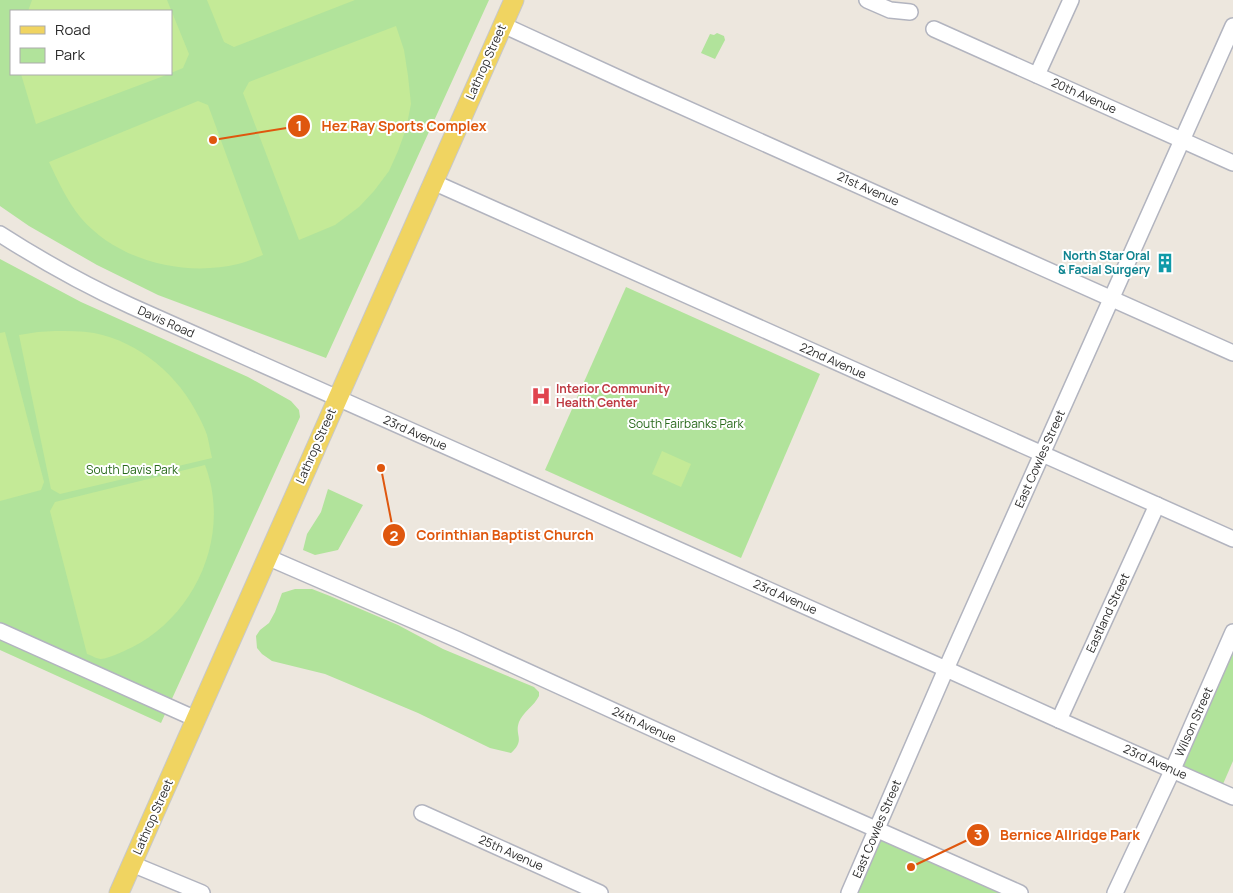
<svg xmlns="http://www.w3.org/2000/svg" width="1233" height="893" viewBox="0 0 1233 893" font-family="Manrope,sans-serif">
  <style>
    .green { fill: #b1e39b; fill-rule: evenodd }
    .pitch { fill: #c4ea97 }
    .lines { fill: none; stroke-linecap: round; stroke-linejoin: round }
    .minor-casing { stroke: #b2b4bf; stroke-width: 18 }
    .major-casing { stroke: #c8c8c8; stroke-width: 21 }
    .minor { stroke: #fff; stroke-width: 15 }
    .major { stroke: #f0d461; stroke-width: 19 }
    .labels { text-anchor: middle; stroke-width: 4; stroke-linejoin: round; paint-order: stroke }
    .street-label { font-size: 12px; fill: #2c2c2c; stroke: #fff }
    .culture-label { font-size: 12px; font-weight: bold; fill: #0d838f; stroke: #fff; text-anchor: end }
    .health-label { font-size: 12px; font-weight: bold; fill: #be3a42; stroke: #fff; text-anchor: start }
    .park-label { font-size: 12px; fill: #28691b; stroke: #fff }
    .leader { fill: none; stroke: #df570e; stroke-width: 2 }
    .callout-dot { fill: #df570e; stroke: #fff; stroke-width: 2 }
    .mark-label { font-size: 15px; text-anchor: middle; font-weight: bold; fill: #fff }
    .callout-label { font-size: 14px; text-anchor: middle; font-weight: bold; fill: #df570e; stroke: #fff; stroke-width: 4; stroke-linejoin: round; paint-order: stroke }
  </style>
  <rect width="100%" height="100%" fill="#ede7de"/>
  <!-- green -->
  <g class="green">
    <path d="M 0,0 L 489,0 L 326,358 L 158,295 L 97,265 L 29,226 L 0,206 ZM 11,11 L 171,11 L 171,74 L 11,74 Z"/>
    <path d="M 717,33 L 724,36 L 725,40 L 715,59 L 701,53 L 710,34 L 714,35 Z"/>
    <path d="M 0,259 L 81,302 L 248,377 L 291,401 L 299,410 L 300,417 L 161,723 L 0,650 Z"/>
    <path d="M 626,287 L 820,374 L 741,558 L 545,470 Z"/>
    <path d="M 328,489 L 363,505 L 338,550 L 315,555 L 303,550 L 307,534 L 321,512 Z"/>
    <path d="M 295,589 L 312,589 L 330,596 L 398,625 L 443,649 L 534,687 L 539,692 L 539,696 C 534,706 523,712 519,722 C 514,736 526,739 511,753 L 490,748 L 418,713 L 325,674 L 272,661 L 262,654 L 257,648 L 256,636 L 260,630 L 269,623 L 275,612 L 282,593 Z"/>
    <path d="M 1233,632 L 1233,761 L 1220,791 L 1173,769 Z"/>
    <path d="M 877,830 L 1020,893 L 849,893 Z"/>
  </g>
  <!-- pitch -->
  <g class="pitch">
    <path d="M 32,0 L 167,0 L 189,54 L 183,68 L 171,73 L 171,11 L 28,11 Z"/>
    <path d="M 207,0 L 355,0 L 234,47 L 224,42 Z"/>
    <path d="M 396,26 L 404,50 L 408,76 L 411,104 L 406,129 L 398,151 L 389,171 L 374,191 L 359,207 L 335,225 L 299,240 L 243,93 L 249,82 Z"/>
    <path d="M 21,74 L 169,74 L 36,124 Z"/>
    <path d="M 198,101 L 208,105 L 263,255 C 255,258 247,262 238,264 C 184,277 118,261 81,218 C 67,201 58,181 49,162 Z"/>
    <path d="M 55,331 C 68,331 81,331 94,333 C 140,342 179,376 199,417 C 202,423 205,429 207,435 C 209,442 210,450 212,458 L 60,494 L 51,489 L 19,335 L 38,332 Z"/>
    <path d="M 5,332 L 44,482 L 41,490 L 0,501 L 0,333 Z"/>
    <path d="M 662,451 L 691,464 L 681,487 L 652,474 Z"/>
    <path d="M 205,465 C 230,531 200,607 140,643 C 133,647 109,659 101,659 C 97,659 91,655 87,654 L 50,511 L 55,502 Z"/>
  </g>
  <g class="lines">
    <defs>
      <g id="minor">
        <path d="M 867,0 L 890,10 L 910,12"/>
        <path d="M 503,25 L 636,86 L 1233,353"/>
        <path d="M 934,29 L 1233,163"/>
        <path d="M 1037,75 L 1071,0"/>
        <path d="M 433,182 L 1233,539"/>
        <path d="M 0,234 C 42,261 85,285 131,306 L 946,669 L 1059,720 L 1233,797"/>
        <path d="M 267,557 L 456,639 L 774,784 L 1020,893"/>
        <path d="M 0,631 L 196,719"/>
        <path d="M 1059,720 L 1157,505"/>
        <path d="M 422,813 L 600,893"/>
        <path d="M 132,864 L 202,893"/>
        <path d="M 849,893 L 946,669 L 1233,26"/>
        <path d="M 1115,893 L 1173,769 L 1233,632"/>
      </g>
      <path id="major" d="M 119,893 L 514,0"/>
    </defs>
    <!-- minor casing -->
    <use href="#minor" class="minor-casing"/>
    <!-- major casing -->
    <use href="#major" class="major-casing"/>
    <!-- minor -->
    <use href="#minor" class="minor"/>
    <!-- major -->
    <use href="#major" class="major"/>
  </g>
  <!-- icons -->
  <defs>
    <symbol id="building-bare" viewBox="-9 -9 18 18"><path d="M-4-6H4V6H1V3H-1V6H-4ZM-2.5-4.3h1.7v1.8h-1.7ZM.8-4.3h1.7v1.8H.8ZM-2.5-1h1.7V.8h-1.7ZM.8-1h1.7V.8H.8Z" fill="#0f9aa8" stroke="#fff" stroke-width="2.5" paint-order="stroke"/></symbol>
    <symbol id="hospital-bare" viewBox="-9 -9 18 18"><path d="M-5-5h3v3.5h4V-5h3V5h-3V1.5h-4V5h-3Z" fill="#e0444e" stroke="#fff" stroke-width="2.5" paint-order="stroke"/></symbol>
  </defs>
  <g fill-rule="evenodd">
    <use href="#building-bare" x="1151" y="249" width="28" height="28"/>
    <use href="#hospital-bare" x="527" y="382" width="28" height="28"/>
  </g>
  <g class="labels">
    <!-- street labels -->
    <g class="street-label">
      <text transform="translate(486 62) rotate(-66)" y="4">Lathrop Street</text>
      <text transform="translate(1084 96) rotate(24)" y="4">20th Avenue</text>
      <text transform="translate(868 189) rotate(24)" y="4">21st Avenue</text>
      <text transform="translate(166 322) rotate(24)" y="4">Davis Road</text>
      <text transform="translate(833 361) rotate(24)" y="4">22nd Avenue</text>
      <text transform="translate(415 433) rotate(24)" y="4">23rd Avenue</text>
      <text transform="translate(316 446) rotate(-66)" y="4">Lathrop Street</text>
      <text transform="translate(1040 459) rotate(-66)" y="4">East Cowles Street</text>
      <text transform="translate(785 597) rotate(24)" y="4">23rd Avenue</text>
      <text transform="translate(1108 613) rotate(-65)" y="4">Eastland Street</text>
      <text transform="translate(1194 722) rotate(-66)" y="4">Wilson Street</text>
      <text transform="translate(644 725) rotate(25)" y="4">24th Avenue</text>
      <text transform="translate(1155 762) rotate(24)" y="4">23rd Avenue</text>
      <text transform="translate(153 817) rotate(-66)" y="4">Lathrop Street</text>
      <text transform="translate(877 829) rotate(-67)" y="4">East Cowles Street</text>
      <text transform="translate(511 853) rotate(24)" y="4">25th Avenue</text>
    </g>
    <!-- culture labels -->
    <g class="culture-label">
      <text x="1150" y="260">North Star Oral<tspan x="1150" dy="14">&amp; Facial Surgery</tspan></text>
    </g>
    <!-- health labels -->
    <g class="health-label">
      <text x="556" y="393">Interior Community<tspan x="556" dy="14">Health Center</tspan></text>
    </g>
    <!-- park labels -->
    <g class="park-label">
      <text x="686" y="428">South Fairbanks Park</text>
      <text x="132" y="474">South Davis Park</text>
    </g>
  </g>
  <!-- callouts -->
  <path class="leader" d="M213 140L299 126M381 468L394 535M911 867L978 835"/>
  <g class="callout-dot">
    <circle cx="213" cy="140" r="5"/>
    <circle cx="381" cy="468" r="5"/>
    <circle cx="911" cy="867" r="5"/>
    <circle cx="299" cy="126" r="12"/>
    <circle cx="394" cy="535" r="12"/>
    <circle cx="978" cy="835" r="12"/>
  </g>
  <g class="mark-label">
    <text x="299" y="131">1</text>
    <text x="394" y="541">2</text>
    <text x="978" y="840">3</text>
  </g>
  <g class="callout-label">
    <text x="404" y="131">Hez Ray Sports Complex</text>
    <text x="505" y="540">Corinthian Baptist Church</text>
    <text x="1070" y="840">Bernice Allridge Park</text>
  </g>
  <!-- legend -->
  <rect x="10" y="10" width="162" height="65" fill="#ffffff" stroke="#ababab"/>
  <rect x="20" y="26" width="25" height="8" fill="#f0d461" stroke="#ababab"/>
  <text x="55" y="35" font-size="15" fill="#2c2c2c">Road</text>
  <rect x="20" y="48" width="25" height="15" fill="#b1e39b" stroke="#ababab"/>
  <text x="55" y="60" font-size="15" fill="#2c2c2c">Park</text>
</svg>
